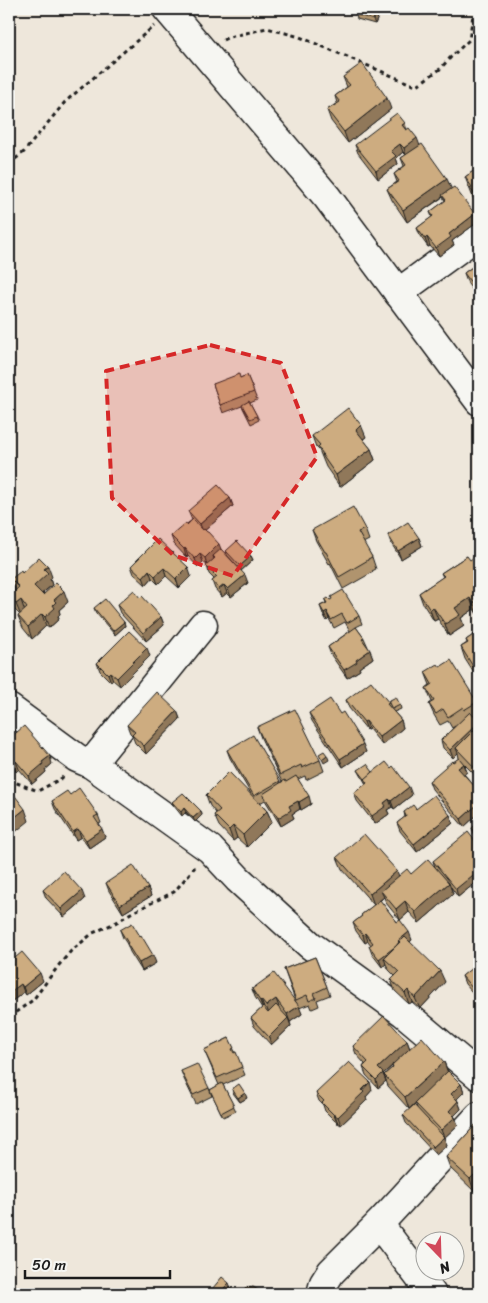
<svg xmlns="http://www.w3.org/2000/svg" width="488" height="1303" viewBox="0 0 488 1303" font-family="Sriracha,sans-serif">
  <style>
    .lines { fill: none; stroke-linecap: round; stroke-linejoin: round }
    .minor-casing { stroke: #1c1c1c; stroke-width: 31 }
    .path { stroke: #1c1c1c; stroke-width: 3; stroke-dasharray: 4 4; stroke-linecap: butt }
    .minor { stroke: #f6f6f2; stroke-width: 28 }
    .wall { fill: #b0946e; stroke: #1c1c1c }
    .shaded-wall { fill: #90785a; stroke: #1c1c1c }
    .building { fill: #cdac80; stroke: #1c1c1c }
    .marked { fill: #d62828; fill-opacity: 0.2; stroke: #d62828; stroke-width: 4; stroke-dasharray: 10 6; stroke-linejoin: round }
  </style>
  <rect width="100%" height="100%" fill="#eee7db"/>
  <filter id="ink" filterUnits="userSpaceOnUse"><feTurbulence type="fractalNoise" baseFrequency=".02" numOctaves="2"/><feDisplacementMap in="SourceGraphic" scale="10" xChannelSelector="R" yChannelSelector="G"/><feConvolveMatrix kernelMatrix="1 2 1 2 8 2 1 2 1" color-interpolation-filters="sRGB"/></filter>
  <g filter="url(#ink)">
    <g class="lines">
      <defs>
        <g id="minor">
          <path d="M 167,9 L 327,197 L 479,401"/>
          <path d="M 398,293 L 479,234"/>
          <path d="M 9,708 L 77,758 L 91,764 L 210,849 L 238,879 L 310,945 L 404,1013 L 479,1076"/>
          <path d="M 91,764 L 203,625"/>
          <path d="M 379,1224 L 432,1294"/>
          <path d="M 321,1294 L 324,1283 L 331,1272 L 379,1224 L 479,1116"/>
        </g>
      </defs>
      <!-- minor casing -->
      <use href="#minor" class="minor-casing"/>
      <!-- path -->
      <g class="path">
        <path d="M 223,40 L 229,37 L 267,28 L 300,37 L 416,86 L 440,69 L 451,57 L 469,40 L 474,9"/>
        <path d="M 9,164 L 24,152 L 65,102 L 154,26"/>
        <path d="M 9,780 L 38,791 L 62,778 L 64,775"/>
        <path d="M 9,1017 L 33,1000 L 59,965 L 71,951 L 93,933 L 115,923 L 131,913 L 174,892 L 195,867"/>
      </g>
      <!-- minor -->
      <use href="#minor" class="minor"/>
    </g>
    <!-- wall -->
    <g class="wall">
      <path d="M 379,9 L 380,13 L 375,24 L 357,19 L 356,14 Z"/>
      <path d="M 343,77 L 391,109 L 348,143 L 331,121 L 327,110 L 337,103 L 335,96 L 347,87 Z"/>
      <path d="M 407,129 L 451,189 L 478,222 L 452,241 L 454,245 L 439,256 L 430,246 L 428,247 L 420,236 L 417,228 L 432,217 L 430,212 L 445,201 L 443,197 L 407,222 L 392,200 L 387,189 L 397,182 L 394,174 L 404,166 L 401,158 L 406,155 L 403,152 L 396,158 L 398,164 L 378,179 L 358,153 L 355,145 Z"/>
      <path d="M 479,167 L 479,207 L 474,200 L 465,177 Z"/>
      <path d="M 479,262 L 479,299 L 468,284 L 464,273 Z"/>
      <path d="M 247,375 L 257,400 L 250,403 L 259,420 L 251,424 L 242,406 L 223,413 L 213,384 L 240,378 Z"/>
      <path d="M 312,436 L 366,437 L 363,439 L 371,449 L 375,460 L 340,487 L 326,467 L 319,450 L 316,447 Z"/>
      <path d="M 230,498 L 233,506 L 205,530 L 221,549 L 248,583 L 231,597 L 227,593 L 222,597 L 215,589 L 212,581 L 214,579 L 209,574 L 207,565 L 203,562 L 198,567 L 188,556 L 186,557 L 174,544 L 171,536 L 192,520 L 188,511 Z"/>
      <path d="M 479,527 L 479,543 L 474,530 Z"/>
      <path d="M 365,529 L 369,540 L 363,543 L 372,557 L 376,569 L 372,571 L 373,572 L 343,589 L 330,563 L 329,564 L 316,541 L 312,530 Z"/>
      <path d="M 388,535 L 419,538 L 422,546 L 401,559 L 391,543 Z"/>
      <path d="M 158,539 L 191,576 L 179,588 L 166,576 L 158,584 L 152,578 L 146,585 L 134,574 L 131,566 Z"/>
      <path d="M 226,551 L 251,556 L 253,560 L 241,571 L 227,555 Z"/>
      <path d="M 467,556 L 477,614 L 474,609 L 461,618 L 464,626 L 449,636 L 438,619 L 434,621 L 423,604 L 419,593 L 443,577 L 441,573 Z"/>
      <path d="M 22,573 L 52,577 L 50,579 L 52,585 L 42,594 L 43,595 L 68,602 L 59,610 L 60,614 L 58,616 L 59,619 L 49,628 L 46,626 L 32,639 L 23,628 L 18,616 L 20,615 L 13,608 L 9,596 L 15,590 L 11,579 Z"/>
      <path d="M 140,598 L 161,617 L 164,625 L 146,641 L 120,613 L 117,605 Z"/>
      <path d="M 325,600 L 330,600 L 359,616 L 362,624 L 356,627 L 364,638 L 373,658 L 359,668 L 360,670 L 347,678 L 331,655 L 328,647 L 350,631 L 345,622 L 334,628 L 329,619 L 327,621 L 323,614 L 320,606 L 326,603 Z"/>
      <path d="M 94,608 L 124,622 L 125,626 L 115,635 L 96,613 Z"/>
      <path d="M 479,631 L 479,681 L 465,659 L 461,647 L 467,643 L 466,640 Z"/>
      <path d="M 150,656 L 120,686 L 113,680 L 111,682 L 100,671 L 97,663 Z"/>
      <path d="M 440,667 L 477,702 L 479,707 L 479,715 L 475,717 L 479,722 L 479,779 L 463,763 L 467,772 L 464,774 L 477,789 L 479,787 L 479,813 L 464,827 L 432,789 L 429,781 L 459,758 L 458,753 L 453,758 L 443,748 L 441,740 L 455,726 L 452,728 L 448,721 L 440,725 L 434,715 L 429,704 L 432,702 L 426,688 L 430,685 L 425,672 Z"/>
      <path d="M 346,700 L 388,702 L 400,705 L 401,709 L 394,712 L 401,720 L 403,728 L 382,745 L 369,729 L 367,730 L 349,708 Z"/>
      <path d="M 177,711 L 180,719 L 146,754 L 135,743 L 132,735 L 130,733 L 127,725 Z"/>
      <path d="M 309,713 L 340,714 L 366,752 L 343,767 L 312,721 Z"/>
      <path d="M 257,727 L 320,760 L 324,771 L 306,780 L 305,776 L 298,779 L 311,804 L 301,810 L 300,809 L 292,814 L 294,818 L 281,826 L 265,800 L 260,803 L 267,811 L 272,822 L 247,847 L 237,838 L 233,841 L 219,826 L 214,815 L 216,813 L 210,806 L 206,795 L 251,794 L 230,758 L 227,750 L 280,781 L 280,783 L 282,782 L 261,738 Z"/>
      <path d="M 9,739 L 52,764 L 45,770 L 46,772 L 32,784 L 19,769 L 16,772 L 10,765 L 9,761 Z"/>
      <path d="M 358,770 L 373,772 L 412,795 L 394,809 L 392,807 L 387,810 L 389,814 L 375,824 L 357,801 L 354,793 L 366,784 Z"/>
      <path d="M 70,795 L 98,815 L 101,823 L 99,824 L 105,837 L 89,848 L 81,837 L 76,840 L 55,809 L 52,801 Z"/>
      <path d="M 172,802 L 201,811 L 202,815 L 195,822 L 186,812 L 182,816 L 174,806 Z"/>
      <path d="M 416,809 L 450,815 L 453,823 L 417,852 L 400,831 L 397,823 L 405,817 L 404,812 Z"/>
      <path d="M 472,828 L 479,836 L 479,843 L 476,839 Z"/>
      <path d="M 479,846 L 479,880 L 458,897 L 451,887 L 453,894 L 419,923 L 409,912 L 400,920 L 386,903 L 384,897 L 380,901 L 412,940 L 410,942 L 445,982 L 420,1009 L 412,1002 L 409,1004 L 395,991 L 391,980 L 395,976 L 389,970 L 386,964 L 382,967 L 372,954 L 369,946 L 371,945 L 368,941 L 365,943 L 356,931 L 353,923 L 362,916 L 361,915 L 374,905 L 342,869 L 337,857 L 399,876 L 411,874 L 435,867 L 433,861 Z"/>
      <path d="M 106,883 L 148,888 L 151,896 L 123,913 L 109,891 Z"/>
      <path d="M 43,890 L 85,899 L 64,917 L 46,898 Z"/>
      <path d="M 120,930 L 156,963 L 142,971 L 130,952 L 127,944 L 123,938 Z"/>
      <path d="M 315,957 L 330,995 L 317,1000 L 319,1006 L 312,1009 L 310,1004 L 299,1008 L 302,1014 L 290,1022 L 291,1026 L 271,1045 L 254,1026 L 251,1018 L 262,1008 L 255,997 L 252,989 L 296,1003 L 284,969 Z"/>
      <path d="M 9,963 L 43,981 L 26,995 L 24,992 L 11,1002 L 9,999 Z"/>
      <path d="M 479,964 L 479,1000 L 465,984 L 462,976 Z"/>
      <path d="M 229,1038 L 245,1075 L 223,1085 L 236,1111 L 223,1117 L 210,1090 L 219,1085 L 204,1050 Z"/>
      <path d="M 407,1041 L 410,1049 L 444,1062 L 448,1071 L 461,1084 L 464,1092 L 457,1099 L 461,1109 L 454,1116 L 458,1125 L 444,1138 L 447,1145 L 436,1155 L 406,1123 L 403,1115 L 417,1108 L 415,1103 L 419,1100 L 409,1109 L 388,1086 L 384,1075 L 393,1067 L 392,1066 L 383,1074 L 386,1081 L 378,1088 L 366,1075 L 363,1067 L 365,1064 L 356,1054 L 353,1046 Z"/>
      <path d="M 181,1071 L 209,1088 L 212,1096 L 196,1104 L 184,1079 Z"/>
      <path d="M 232,1089 L 247,1098 L 240,1102 L 233,1093 Z"/>
      <path d="M 372,1090 L 366,1097 L 367,1100 L 341,1125 L 338,1123 L 337,1123 L 325,1111 L 323,1105 L 319,1101 L 316,1093 Z"/>
      <path d="M 479,1121 L 479,1186 L 474,1191 L 450,1168 L 446,1157 Z"/>
    </g>
    <!-- shaded-wall -->
    <g class="shaded-wall">
      <path d="M 379,9 L 380,13 L 375,24 L 373,20 Z"/>
      <path d="M 387,98 L 391,109 L 348,143 L 344,132 Z"/>
      <path d="M 405,123 L 407,131 L 402,125 Z"/>
      <path d="M 417,138 L 420,146 L 406,156 L 404,148 Z"/>
      <path d="M 400,144 L 403,152 L 396,158 L 398,164 L 378,179 L 376,171 L 391,151 Z"/>
      <path d="M 447,179 L 452,190 L 407,222 L 403,210 Z"/>
      <path d="M 475,214 L 478,222 L 452,241 L 454,245 L 439,256 L 436,248 L 449,234 Z"/>
      <path d="M 427,237 L 430,246 L 428,247 L 425,239 Z"/>
      <path d="M 479,285 L 479,299 L 475,288 Z"/>
      <path d="M 361,425 L 366,437 L 360,441 L 356,430 Z"/>
      <path d="M 371,449 L 375,460 L 340,487 L 336,475 Z"/>
      <path d="M 230,498 L 233,506 L 203,532 L 200,524 Z"/>
      <path d="M 419,538 L 422,546 L 401,559 L 398,551 Z"/>
      <path d="M 219,544 L 222,552 L 213,556 L 214,559 L 207,566 L 205,558 Z"/>
      <path d="M 185,548 L 188,556 L 186,557 L 184,549 Z"/>
      <path d="M 200,554 L 203,562 L 198,567 L 195,559 Z"/>
      <path d="M 251,556 L 253,560 L 241,571 L 240,566 Z"/>
      <path d="M 48,566 L 52,577 L 50,579 L 52,585 L 38,597 L 34,586 L 44,569 Z"/>
      <path d="M 188,567 L 191,576 L 179,588 L 176,579 Z"/>
      <path d="M 164,568 L 166,576 L 158,584 L 155,576 Z"/>
      <path d="M 149,570 L 152,578 L 146,585 L 143,577 Z"/>
      <path d="M 245,575 L 248,583 L 231,597 L 228,589 Z"/>
      <path d="M 479,575 L 479,586 L 476,577 Z"/>
      <path d="M 224,585 L 227,593 L 222,597 L 219,589 Z"/>
      <path d="M 64,591 L 68,602 L 59,610 L 60,614 L 58,616 L 59,619 L 49,628 L 45,617 L 53,605 L 54,600 Z"/>
      <path d="M 470,598 L 474,609 L 461,618 L 464,626 L 449,636 L 445,624 L 455,608 Z"/>
      <path d="M 479,599 L 479,613 L 477,614 L 473,603 Z"/>
      <path d="M 21,600 L 25,612 L 21,616 L 16,604 Z"/>
      <path d="M 433,607 L 438,619 L 434,621 L 430,610 Z"/>
      <path d="M 327,611 L 330,619 L 327,613 L 329,619 L 327,621 L 324,613 Z"/>
      <path d="M 42,614 L 46,626 L 32,639 L 28,627 Z"/>
      <path d="M 161,617 L 164,625 L 146,641 L 143,633 Z"/>
      <path d="M 124,622 L 125,626 L 115,635 L 113,631 Z"/>
      <path d="M 147,648 L 150,656 L 120,686 L 117,678 Z"/>
      <path d="M 370,650 L 373,658 L 359,668 L 360,670 L 347,678 L 344,670 L 356,660 Z"/>
      <path d="M 110,672 L 113,680 L 111,682 L 108,674 Z"/>
      <path d="M 177,711 L 180,719 L 146,754 L 144,746 Z"/>
      <path d="M 401,720 L 403,728 L 382,745 L 379,737 Z"/>
      <path d="M 366,721 L 369,729 L 367,730 L 364,722 Z"/>
      <path d="M 479,722 L 479,733 L 456,748 L 458,753 L 453,758 L 450,750 Z"/>
      <path d="M 363,744 L 366,752 L 343,767 L 340,759 Z"/>
      <path d="M 327,755 L 329,760 L 324,763 L 322,759 Z"/>
      <path d="M 50,756 L 52,764 L 45,770 L 46,772 L 32,784 L 29,776 L 42,762 Z"/>
      <path d="M 16,761 L 19,769 L 16,772 L 13,764 Z"/>
      <path d="M 464,764 L 467,772 L 461,776 L 458,768 Z"/>
      <path d="M 409,787 L 412,795 L 394,809 L 391,801 Z"/>
      <path d="M 309,796 L 311,804 L 301,810 L 299,802 Z"/>
      <path d="M 389,799 L 392,807 L 387,810 L 389,814 L 375,824 L 372,816 L 384,803 Z"/>
      <path d="M 298,801 L 300,809 L 292,814 L 294,818 L 281,826 L 278,818 L 289,806 Z"/>
      <path d="M 479,803 L 479,813 L 464,827 L 461,819 Z"/>
      <path d="M 184,808 L 186,812 L 182,816 L 181,812 Z"/>
      <path d="M 25,809 L 29,821 L 9,837 L 9,822 Z"/>
      <path d="M 201,811 L 202,815 L 195,822 L 193,818 Z"/>
      <path d="M 267,811 L 272,822 L 247,847 L 243,835 Z"/>
      <path d="M 450,815 L 453,823 L 417,852 L 414,844 Z"/>
      <path d="M 233,826 L 237,838 L 233,841 L 229,830 Z"/>
      <path d="M 78,829 L 81,837 L 76,840 L 73,832 Z"/>
      <path d="M 102,829 L 105,837 L 89,848 L 86,840 Z"/>
      <path d="M 479,865 L 479,880 L 458,897 L 456,889 L 475,868 Z"/>
      <path d="M 397,871 L 401,882 L 381,891 L 384,897 L 374,905 L 370,894 Z"/>
      <path d="M 449,883 L 453,894 L 419,923 L 415,912 Z"/>
      <path d="M 148,888 L 151,896 L 123,913 L 120,905 Z"/>
      <path d="M 82,891 L 85,899 L 64,917 L 61,909 Z"/>
      <path d="M 405,901 L 409,912 L 400,920 L 396,909 Z"/>
      <path d="M 409,932 L 412,940 L 402,948 L 384,958 L 386,964 L 382,967 L 379,959 L 398,941 Z"/>
      <path d="M 365,933 L 368,941 L 365,943 L 363,935 Z"/>
      <path d="M 153,955 L 156,963 L 142,971 L 139,963 Z"/>
      <path d="M 440,971 L 445,982 L 420,1009 L 415,998 Z"/>
      <path d="M 40,973 L 43,981 L 26,995 L 23,987 Z"/>
      <path d="M 21,984 L 24,992 L 11,1002 L 9,996 L 9,993 Z"/>
      <path d="M 408,990 L 412,1002 L 409,1004 L 405,993 Z"/>
      <path d="M 276,999 L 279,1007 L 269,1014 L 266,1006 Z"/>
      <path d="M 261,1000 L 264,1008 L 263,1009 L 260,1001 Z"/>
      <path d="M 299,1006 L 302,1014 L 290,1022 L 287,1014 Z"/>
      <path d="M 288,1018 L 291,1026 L 271,1045 L 269,1037 Z"/>
      <path d="M 407,1041 L 410,1049 L 383,1074 L 386,1081 L 378,1088 L 376,1080 L 378,1068 Z"/>
      <path d="M 444,1062 L 448,1073 L 409,1109 L 405,1097 Z"/>
      <path d="M 370,1082 L 372,1090 L 366,1097 L 367,1100 L 341,1125 L 338,1117 Z"/>
      <path d="M 461,1084 L 464,1092 L 454,1102 L 451,1094 Z"/>
      <path d="M 245,1093 L 247,1098 L 240,1102 L 238,1098 Z"/>
      <path d="M 458,1101 L 461,1109 L 451,1119 L 449,1111 Z"/>
      <path d="M 334,1115 L 335,1115 L 338,1123 L 337,1123 Z"/>
      <path d="M 455,1117 L 458,1125 L 444,1138 L 447,1145 L 436,1155 L 433,1147 L 444,1137 L 441,1130 Z"/>
      <path d="M 479,1170 L 479,1186 L 474,1191 L 470,1179 Z"/>
      <path d="M 229,1283 L 232,1291 L 229,1294 L 222,1294 L 224,1288 Z"/>
    </g>
    <!-- building -->
    <g class="building">
      <path d="M 358,9 L 378,9 L 373,20 L 356,14 Z"/>
      <path d="M 362,63 L 387,98 L 344,132 L 327,110 L 340,102 L 335,96 L 350,85 L 343,77 Z"/>
      <path d="M 397,113 L 405,123 L 402,125 L 406,130 L 409,128 L 417,138 L 404,148 L 400,144 L 391,151 L 396,156 L 376,171 L 355,145 Z"/>
      <path d="M 422,144 L 447,179 L 403,210 L 387,189 L 399,181 L 394,174 L 406,165 L 401,158 Z"/>
      <path d="M 479,167 L 479,201 L 470,188 L 472,187 L 465,177 Z"/>
      <path d="M 454,187 L 475,214 L 449,234 L 451,237 L 436,248 L 427,237 L 425,239 L 417,228 L 433,216 L 430,212 L 446,200 L 442,195 Z"/>
      <path d="M 479,262 L 479,285 L 475,288 L 464,273 Z"/>
      <path d="M 239,374 L 240,378 L 247,375 L 254,392 L 220,405 L 213,384 Z"/>
      <path d="M 249,401 L 257,416 L 250,419 L 242,405 Z"/>
      <path d="M 348,408 L 361,425 L 356,430 L 371,449 L 336,475 L 322,455 L 323,454 L 318,447 L 320,445 L 312,436 Z"/>
      <path d="M 218,485 L 230,498 L 200,524 L 188,511 Z"/>
      <path d="M 353,507 L 365,529 L 358,532 L 372,557 L 368,559 L 368,560 L 339,577 L 326,552 L 325,552 L 312,530 Z"/>
      <path d="M 193,519 L 203,530 L 204,529 L 207,532 L 208,532 L 219,544 L 205,558 L 200,554 L 195,559 L 185,548 L 184,549 L 171,536 L 186,523 L 187,525 Z"/>
      <path d="M 408,522 L 419,538 L 398,551 L 388,535 Z"/>
      <path d="M 479,527 L 479,537 L 474,530 Z"/>
      <path d="M 158,539 L 188,567 L 176,579 L 164,568 L 155,576 L 149,570 L 143,577 L 131,566 Z"/>
      <path d="M 237,541 L 251,556 L 240,566 L 226,551 Z"/>
      <path d="M 221,549 L 245,575 L 228,589 L 224,585 L 219,589 L 212,581 L 217,577 L 206,566 L 215,558 L 213,556 Z"/>
      <path d="M 467,556 L 470,560 L 473,558 L 479,566 L 479,575 L 476,577 L 479,582 L 479,599 L 473,603 L 470,598 L 455,608 L 460,615 L 445,624 L 433,607 L 430,610 L 419,593 L 444,576 L 441,573 Z"/>
      <path d="M 39,557 L 48,566 L 44,569 L 48,573 L 34,586 L 43,595 L 56,583 L 64,591 L 54,600 L 56,602 L 53,605 L 55,608 L 45,617 L 42,614 L 28,627 L 18,616 L 27,608 L 21,600 L 16,604 L 9,596 L 19,587 L 11,579 L 21,571 L 22,573 Z"/>
      <path d="M 134,590 L 140,598 L 142,596 L 161,617 L 143,633 L 117,605 Z"/>
      <path d="M 343,590 L 359,616 L 347,623 L 342,614 L 331,620 L 327,613 L 328,612 L 327,611 L 324,613 L 320,606 L 327,603 L 325,600 L 328,598 L 330,600 L 332,599 L 331,597 Z"/>
      <path d="M 105,599 L 124,622 L 113,631 L 94,608 Z"/>
      <path d="M 356,627 L 364,638 L 362,639 L 370,650 L 356,660 L 357,662 L 344,670 L 328,647 Z"/>
      <path d="M 129,631 L 147,648 L 117,678 L 110,672 L 108,674 L 97,663 Z"/>
      <path d="M 479,631 L 479,676 L 461,647 L 468,643 L 466,640 Z"/>
      <path d="M 451,660 L 477,702 L 464,710 L 463,707 L 448,717 L 443,709 L 436,714 L 429,704 L 434,701 L 426,688 L 432,684 L 425,672 L 438,664 L 440,667 Z"/>
      <path d="M 371,681 L 389,703 L 387,704 L 401,720 L 379,737 L 366,721 L 364,722 L 346,700 Z"/>
      <path d="M 157,692 L 177,711 L 144,746 L 132,735 L 135,732 L 127,725 Z"/>
      <path d="M 396,697 L 400,705 L 392,709 L 388,701 Z"/>
      <path d="M 330,699 L 340,714 L 343,712 L 363,744 L 340,759 L 309,713 Z"/>
      <path d="M 295,709 L 320,760 L 302,768 L 301,765 L 280,775 L 257,727 Z"/>
      <path d="M 470,712 L 479,722 L 450,750 L 441,740 Z"/>
      <path d="M 479,725 L 479,772 L 456,748 Z"/>
      <path d="M 24,726 L 50,756 L 42,762 L 43,764 L 29,776 L 16,761 L 13,764 L 9,759 L 9,756 L 10,755 L 9,753 L 9,739 Z"/>
      <path d="M 253,735 L 280,781 L 254,796 L 227,750 Z"/>
      <path d="M 324,751 L 327,755 L 322,759 L 319,754 Z"/>
      <path d="M 459,758 L 464,764 L 458,768 L 477,789 L 479,787 L 479,803 L 461,819 L 429,781 L 452,761 L 453,762 Z"/>
      <path d="M 386,762 L 391,768 L 393,766 L 409,787 L 391,801 L 389,799 L 384,803 L 386,806 L 372,816 L 354,793 L 367,783 L 364,779 Z"/>
      <path d="M 367,764 L 373,772 L 365,779 L 358,770 Z"/>
      <path d="M 229,772 L 267,811 L 243,835 L 233,826 L 229,830 L 214,815 L 220,810 L 206,795 Z"/>
      <path d="M 296,776 L 309,796 L 299,802 L 298,801 L 289,806 L 291,810 L 278,818 L 263,794 L 285,780 L 286,782 Z"/>
      <path d="M 9,788 L 25,809 L 9,822 Z"/>
      <path d="M 79,788 L 98,815 L 94,817 L 102,829 L 86,840 L 78,829 L 73,832 L 52,801 L 67,791 L 70,795 Z"/>
      <path d="M 183,793 L 201,811 L 193,818 L 184,808 L 181,812 L 172,802 Z"/>
      <path d="M 434,795 L 450,815 L 414,844 L 397,823 L 406,816 L 404,812 L 413,805 L 416,809 Z"/>
      <path d="M 479,822 L 479,836 L 472,828 Z"/>
      <path d="M 468,832 L 479,846 L 479,865 L 475,868 L 478,871 L 456,889 L 433,861 Z"/>
      <path d="M 364,834 L 397,871 L 370,894 L 337,857 Z"/>
      <path d="M 428,859 L 449,883 L 415,912 L 405,901 L 396,909 L 381,891 L 407,869 L 411,874 Z"/>
      <path d="M 133,865 L 148,888 L 120,905 L 106,883 Z"/>
      <path d="M 64,871 L 82,891 L 61,909 L 43,890 Z"/>
      <path d="M 380,900 L 397,922 L 400,920 L 409,932 L 398,941 L 399,942 L 396,946 L 379,959 L 369,946 L 373,943 L 365,933 L 363,935 L 353,923 L 362,916 L 361,915 Z"/>
      <path d="M 132,923 L 140,936 L 141,935 L 153,955 L 139,963 L 127,944 L 128,943 L 120,930 Z"/>
      <path d="M 405,937 L 440,971 L 415,998 L 408,990 L 405,993 L 391,980 L 399,972 L 384,958 Z"/>
      <path d="M 22,952 L 40,973 L 23,987 L 21,984 L 9,993 L 9,963 Z"/>
      <path d="M 315,957 L 327,987 L 314,993 L 316,998 L 309,1001 L 307,995 L 296,1000 L 284,969 Z"/>
      <path d="M 478,963 L 479,964 L 479,996 L 462,976 Z"/>
      <path d="M 274,973 L 299,1006 L 287,1014 L 276,999 L 266,1006 L 261,1000 L 260,1001 L 252,989 Z"/>
      <path d="M 276,1005 L 288,1018 L 269,1037 L 251,1018 L 263,1007 L 268,1013 Z"/>
      <path d="M 384,1016 L 407,1041 L 378,1068 L 383,1073 L 376,1080 L 363,1067 L 368,1062 L 353,1046 Z"/>
      <path d="M 422,1037 L 444,1062 L 405,1097 L 384,1075 L 393,1067 L 392,1065 Z"/>
      <path d="M 229,1038 L 234,1048 L 232,1049 L 234,1053 L 236,1052 L 242,1067 L 217,1078 L 204,1050 Z"/>
      <path d="M 349,1062 L 370,1082 L 362,1090 L 364,1092 L 338,1117 L 335,1115 L 334,1115 L 322,1103 L 324,1101 L 316,1093 Z"/>
      <path d="M 197,1064 L 209,1088 L 193,1095 L 181,1071 Z"/>
      <path d="M 448,1071 L 461,1084 L 451,1094 L 458,1101 L 449,1111 L 455,1117 L 441,1130 L 415,1103 Z"/>
      <path d="M 222,1083 L 234,1106 L 221,1113 L 210,1090 Z"/>
      <path d="M 239,1084 L 245,1093 L 238,1098 L 232,1089 Z"/>
      <path d="M 414,1105 L 444,1137 L 433,1147 L 403,1115 Z"/>
      <path d="M 479,1121 L 479,1170 L 470,1179 L 446,1157 Z"/>
      <path d="M 222,1277 L 229,1283 L 224,1288 L 226,1289 L 222,1294 L 208,1294 Z"/>
      <path d="M 253,1287 L 260,1291 L 262,1294 L 241,1294 L 246,1288 Z"/>
    </g>
  </g>
  <!-- marked area -->
  <path class="marked" d="M 210,345 L 281,363 L 317,457 L 233,576 L 173,555 L 112,498 L 106,371 Z"/>
  <!-- margin -->
  <rect width="488" height="1303" fill="none" stroke="#f6f6f2" stroke-width="30"/>
  <rect x="15" y="15" width="458" height="1273" fill="none" stroke="#1c1c1c" stroke-width="2" filter="url(#ink)"/>
  <!-- north arrow -->
  <g transform="translate(440 1256) rotate(157)"><circle r="24" fill="#f6f6f2" stroke="#9f9f9c"/>
  <path d="M0-4L9 19L0 12L-9 19Z" fill="#d1495b"/>
  <text y="-8" font-size="14" font-weight="bold" text-anchor="middle" fill="#1c1c1c">N</text>
  </g>
  <!-- scale -->
  <path d="M25 1270v8h145v-8" fill="none" stroke="#1c1c1c" stroke-width="2.5"/>
  <text x="32" y="1270" font-size="15" fill="#1c1c1c" stroke="#f6f6f2" stroke-width="4" paint-order="stroke">50 m</text>
</svg>
